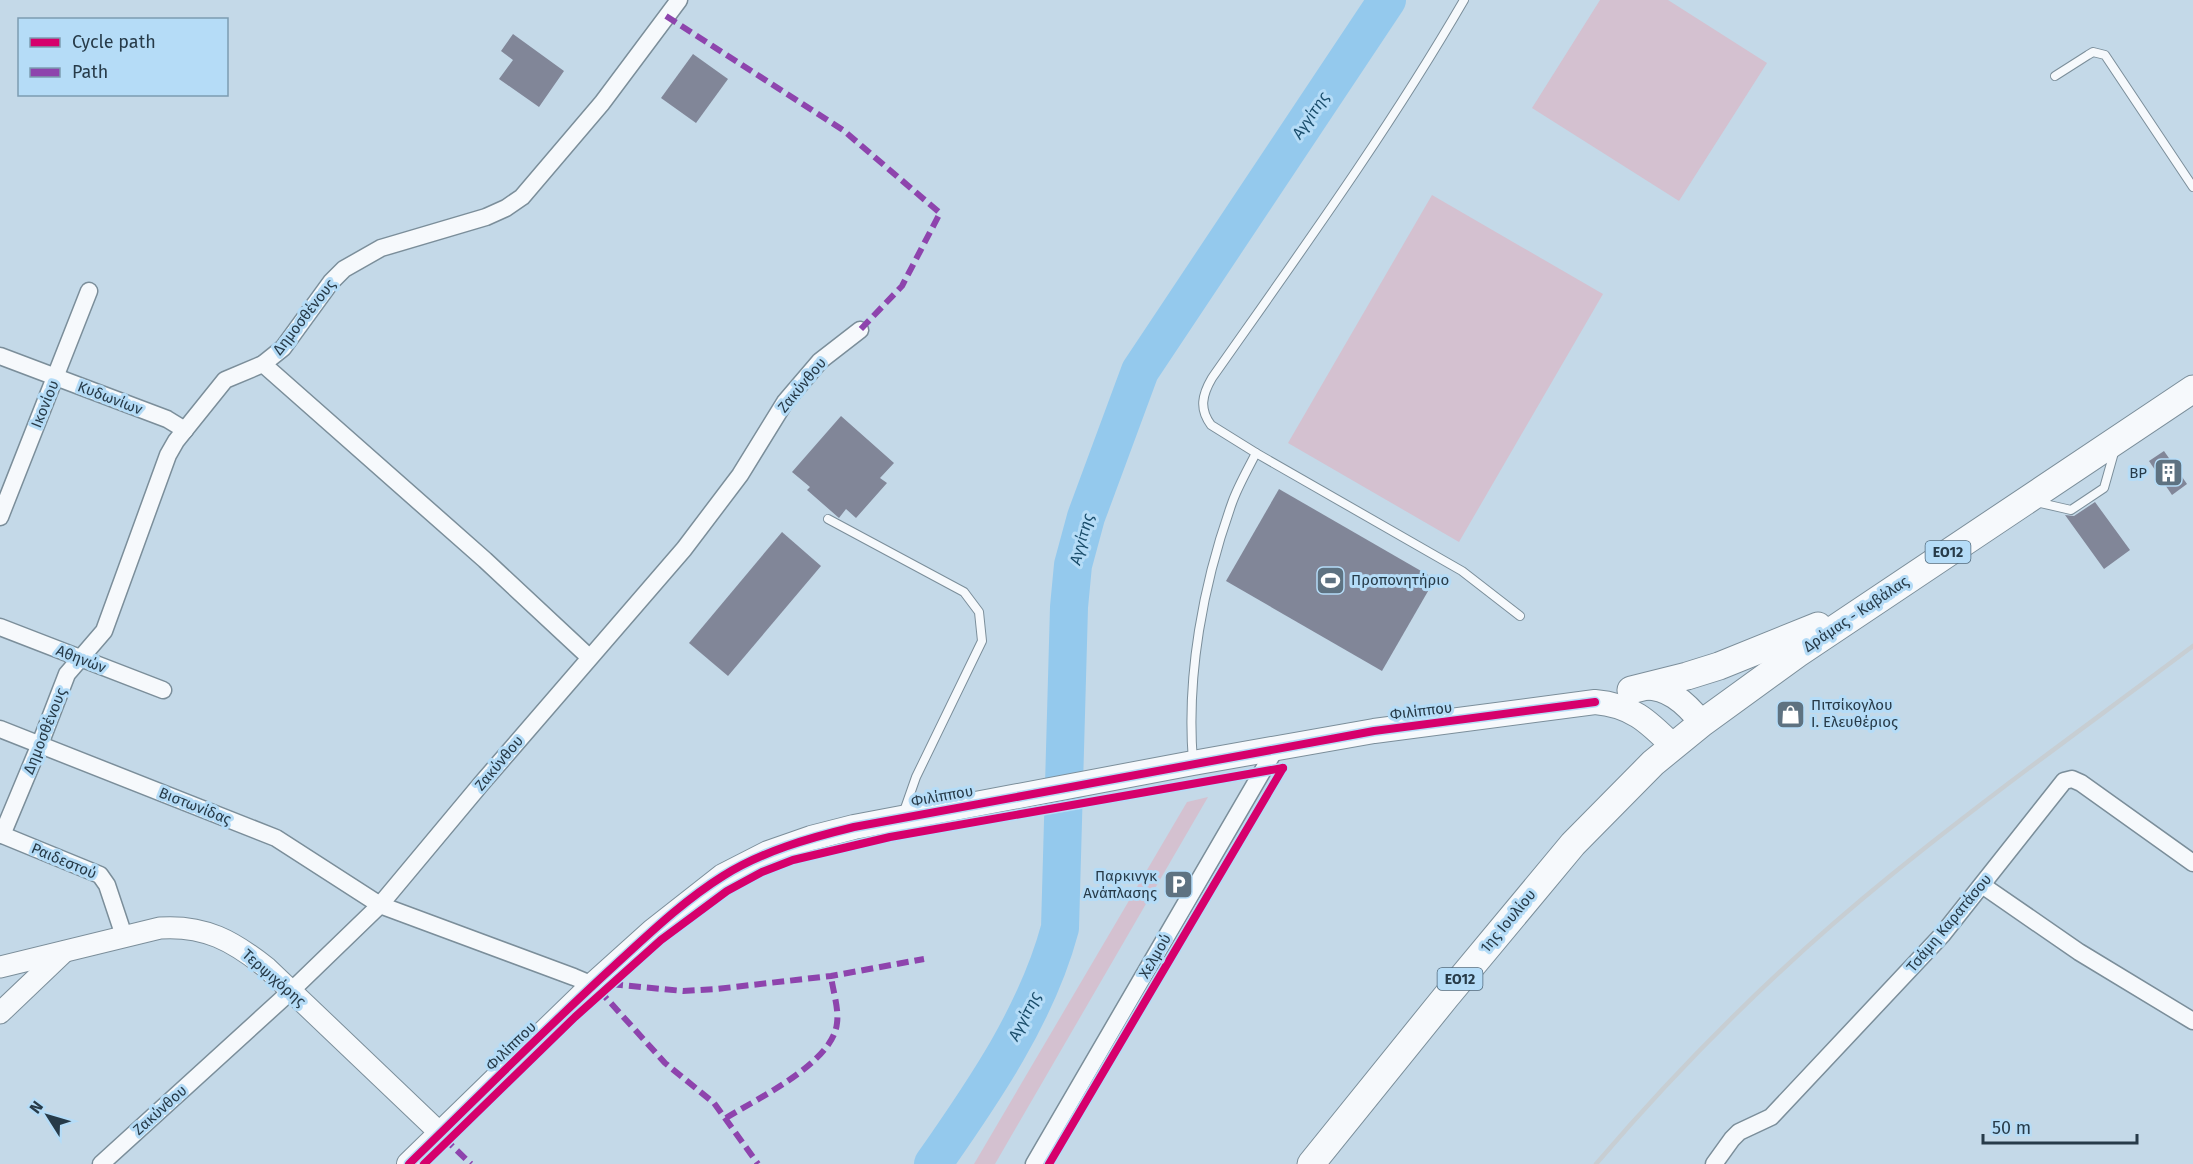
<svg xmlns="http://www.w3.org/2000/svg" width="2193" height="1164" viewBox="0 0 2193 1164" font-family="'Fira Sans',sans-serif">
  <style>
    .green { fill: #d4c1d0 }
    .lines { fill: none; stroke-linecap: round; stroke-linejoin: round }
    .river { stroke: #94c9ed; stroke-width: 38 }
    .building { fill: #818698 }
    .service-casing { stroke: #7b8e9a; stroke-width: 10 }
    .minor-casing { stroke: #7b8e9a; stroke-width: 19 }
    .tertiary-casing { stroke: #7b8e9a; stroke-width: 23 }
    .secondary-casing { stroke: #7b8e9a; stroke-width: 26 }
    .primary-casing { stroke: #7b8e9a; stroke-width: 29 }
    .service { stroke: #f6f9fc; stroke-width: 8 }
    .minor { stroke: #f6f9fc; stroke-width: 16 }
    .tertiary { stroke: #f6f9fc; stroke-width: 21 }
    .secondary { stroke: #f6f9fc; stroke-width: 24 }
    .primary { stroke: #f6f9fc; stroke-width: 27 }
    .rail { stroke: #c7ced3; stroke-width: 4.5 }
    .quiet { stroke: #8e44ad; stroke-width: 6; stroke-dasharray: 12 6; stroke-linecap: butt }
    .cycleway-casing { stroke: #b5dcf7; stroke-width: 11 }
    .cycleway { stroke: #d6006c; stroke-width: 8 }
    .labels { text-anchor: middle; stroke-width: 6; stroke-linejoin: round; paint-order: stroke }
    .shield { fill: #b5dcf7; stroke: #526b7d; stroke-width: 1.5 }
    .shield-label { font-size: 14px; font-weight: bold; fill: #273b49 }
    .street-label { font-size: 15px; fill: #273b49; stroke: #b5dcf7 }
    .poi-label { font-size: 15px; fill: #273b49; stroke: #b5dcf7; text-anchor: end }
    .water-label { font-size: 16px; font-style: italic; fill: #1a4d6b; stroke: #b5dcf7 }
  </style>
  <rect width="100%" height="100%" fill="#c4d9e8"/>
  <!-- green -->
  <g class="green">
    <path d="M 1600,0 L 1668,0 L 1767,63 L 1679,201 L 1532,108 Z"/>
    <path d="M 1432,195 L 1603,294 L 1459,542 L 1288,443 Z"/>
    <path d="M 1208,797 L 995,1164 L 974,1164 L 1187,802 Z"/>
  </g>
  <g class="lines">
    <!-- river -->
    <path class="river" d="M 933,1164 C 984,1091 1037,1014 1060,928 L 1069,607 L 1073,565 L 1086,517 L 1140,371 L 1387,0"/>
  </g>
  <!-- building -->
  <g class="building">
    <path d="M 513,34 L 564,71 L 539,107 L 499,79 L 513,60 L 501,51 Z"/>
    <path d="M 693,54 L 728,79 L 696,123 L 661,98 Z"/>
    <path d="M 841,416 L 894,463 L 880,478 L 887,483 L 856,518 L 846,509 L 839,518 L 807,490 L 810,487 L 792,472 Z"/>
    <path d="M 2164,451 L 2187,484 L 2172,495 L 2149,461 Z"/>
    <path d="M 1279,489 L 1435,579 L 1382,671 L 1226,581 Z"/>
    <path d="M 2095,502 L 2130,550 L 2104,569 L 2065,515 L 2074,516 Z"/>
    <path d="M 782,532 L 821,566 L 728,676 L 689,643 Z"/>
  </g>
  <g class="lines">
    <defs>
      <g id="service">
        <path d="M 2055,76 L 2088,55 L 2093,52 L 2105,55 L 2193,187"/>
        <path d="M 1256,453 L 1462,571 L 1520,616"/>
        <path d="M 2036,502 L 2071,510 L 2104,488 L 2115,449"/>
        <path d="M 828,519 L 964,592 L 979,612 L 982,641 L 916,777 L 903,814"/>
        <path d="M 1193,762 C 1186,676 1203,584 1232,503 C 1238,486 1248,469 1256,453 L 1211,425 C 1199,409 1202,395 1212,378 C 1299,254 1388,131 1464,0"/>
      </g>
      <g id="minor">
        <path d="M 0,356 L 167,419 L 185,430"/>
        <path d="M 263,364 L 485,560 L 589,657"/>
        <path d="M 0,517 L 89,291"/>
        <path d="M 0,627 L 163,690"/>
        <path d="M 0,729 L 276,838 L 380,905 L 574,977 L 593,985"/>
        <path d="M 0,834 L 100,875 L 107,885 L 124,936"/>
        <path d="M 2,835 L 40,744 L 67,674 L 104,631 L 168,455 L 176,441 L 225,380 L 263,364 L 283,348 L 331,282 L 344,269 L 381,248 L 486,217 L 506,208 L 522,197 L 602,103 L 679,0"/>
        <path d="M 1982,885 L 2079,952 L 2193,1021"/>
        <path d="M 101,1164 L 291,991 L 380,905 L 481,784 L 684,549 L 740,475 L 785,402 L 820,361 L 860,330"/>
        <path d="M 1034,1164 L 1276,748"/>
        <path d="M 1714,1164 L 1732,1139 L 1739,1132 L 1771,1117 L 1942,935 L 2064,781 L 2072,779 L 2081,783 L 2193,863"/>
      </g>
      <g id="tertiary">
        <path d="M 0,967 L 160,928 C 205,925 233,941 267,968 L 440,1133"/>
        <path d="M 0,1013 L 64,952"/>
      </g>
      <g id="secondary">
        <path d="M 1639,688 C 1666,684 1686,703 1702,723"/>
        <path d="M 409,1164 L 593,985 L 653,931 L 723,876 L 768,853 L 811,838 L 854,827 L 1193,763 L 1374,731 L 1595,702 C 1631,705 1648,721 1673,746"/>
      </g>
      <g id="primary">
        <path d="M 1631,690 L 1687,676 L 1719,666 L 1818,626"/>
        <path d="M 1311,1164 L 1445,998 L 1573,844 L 1653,763 L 1702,723 L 1797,654 L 2193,389"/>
      </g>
    </defs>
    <!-- service casing -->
    <use href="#service" class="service-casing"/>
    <!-- minor casing -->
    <use href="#minor" class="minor-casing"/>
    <!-- tertiary casing -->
    <use href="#tertiary" class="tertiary-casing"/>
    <!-- secondary casing -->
    <use href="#secondary" class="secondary-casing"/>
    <!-- primary casing -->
    <use href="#primary" class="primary-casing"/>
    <!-- service -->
    <use href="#service" class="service"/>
    <!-- minor -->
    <use href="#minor" class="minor"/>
    <!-- tertiary -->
    <use href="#tertiary" class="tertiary"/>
    <!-- secondary -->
    <use href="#secondary" class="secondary"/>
    <!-- primary -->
    <use href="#primary" class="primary"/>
    <!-- rail -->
    <path class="rail" d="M 1596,1164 C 1685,1060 1784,962 1890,876 C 1988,796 2092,722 2193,646"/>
    <!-- quiet -->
    <g class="quiet">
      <path d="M 666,16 L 843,130 L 940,213 L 902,286 L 860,330"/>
      <path d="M 611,984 L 683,991 L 716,989 L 831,976 L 924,959"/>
      <path d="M 599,990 L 665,1063 L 714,1103 L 758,1164"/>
      <path d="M 726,1118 C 758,1098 833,1063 837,1023 C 839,1009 833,991 831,976"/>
      <path d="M 444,1138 L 471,1164"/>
    </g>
    <defs>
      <g id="cycleway">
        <path d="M 409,1164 C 477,1098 544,1030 614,966 C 649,934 683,901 723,876 C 763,851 809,838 854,827 L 1374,731 L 1595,702"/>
        <path d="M 424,1164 L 575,1017 L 661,940 L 727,891 L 762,872 L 793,860 L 890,837 L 1283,768"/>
        <path d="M 1049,1164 L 1283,768"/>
      </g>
    </defs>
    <!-- cycleway casing -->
    <use href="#cycleway" class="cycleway-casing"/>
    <!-- cycleway -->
    <use href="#cycleway" class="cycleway"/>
  </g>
  <!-- icons -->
  <defs>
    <symbol id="building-square" viewBox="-11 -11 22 22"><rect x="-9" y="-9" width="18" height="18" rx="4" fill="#5e7281" stroke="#b5dcf7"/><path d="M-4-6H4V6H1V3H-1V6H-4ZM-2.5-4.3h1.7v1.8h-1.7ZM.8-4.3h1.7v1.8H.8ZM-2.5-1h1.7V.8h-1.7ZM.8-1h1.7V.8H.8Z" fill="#fff"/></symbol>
    <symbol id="stadium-square" viewBox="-11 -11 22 22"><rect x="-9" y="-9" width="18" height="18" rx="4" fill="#5e7281" stroke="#b5dcf7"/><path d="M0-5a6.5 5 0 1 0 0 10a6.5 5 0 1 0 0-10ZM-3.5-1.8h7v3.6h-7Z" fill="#fff"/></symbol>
    <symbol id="shop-square" viewBox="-11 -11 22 22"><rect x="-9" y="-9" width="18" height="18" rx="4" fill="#5e7281" stroke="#b5dcf7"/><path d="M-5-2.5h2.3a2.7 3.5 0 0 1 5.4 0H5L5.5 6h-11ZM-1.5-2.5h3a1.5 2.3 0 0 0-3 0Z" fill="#fff"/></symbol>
    <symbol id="parking-square" viewBox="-11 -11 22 22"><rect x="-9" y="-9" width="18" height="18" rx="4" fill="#5e7281" stroke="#b5dcf7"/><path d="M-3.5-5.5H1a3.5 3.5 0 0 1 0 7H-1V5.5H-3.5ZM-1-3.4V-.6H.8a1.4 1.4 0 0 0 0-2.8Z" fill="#fff"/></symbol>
  </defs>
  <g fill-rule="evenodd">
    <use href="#building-square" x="2152" y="456" width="33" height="33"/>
    <use href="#stadium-square" x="1314" y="564" width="33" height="33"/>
    <use href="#shop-square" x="1774" y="698" width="33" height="33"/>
    <use href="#parking-square" x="1162" y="868" width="33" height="33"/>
  </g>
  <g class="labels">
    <!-- shield labels -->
    <g class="shield">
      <rect x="1925.5" y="541" width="45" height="22" rx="4.5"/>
      <rect x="1437.5" y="968" width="45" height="22" rx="4.5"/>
    </g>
    <g class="shield-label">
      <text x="1948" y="557">ΕΟ12</text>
      <text x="1460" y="984">ΕΟ12</text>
    </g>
    <!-- street labels -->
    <g class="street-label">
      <text transform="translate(304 317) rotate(-52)" y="5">Δημοσθένους</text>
      <text transform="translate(802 385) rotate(-50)" y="5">Ζακύνθου</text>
      <text transform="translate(110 398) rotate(21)" y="5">Κυδωνίων</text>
      <text transform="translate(45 404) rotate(-68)" y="5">Ικονίου</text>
      <text transform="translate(1856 614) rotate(-34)" y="5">Δράμας - Καβάλας</text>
      <text transform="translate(81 659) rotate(21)" y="5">Αθηνών</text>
      <text transform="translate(1421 711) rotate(-7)" y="5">Φιλίππου</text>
      <text transform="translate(45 731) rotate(-68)" y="5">Δημοσθένους</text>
      <text transform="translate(499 763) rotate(-50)" y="5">Ζακύνθου</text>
      <text transform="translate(942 796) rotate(-10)" y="5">Φιλίππου</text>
      <text transform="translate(195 806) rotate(22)" y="5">Βιστωνίδας</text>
      <text transform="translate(64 861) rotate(23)" y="5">Ραιδεστού</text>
      <text transform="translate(1508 921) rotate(-50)" y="5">1ης Ιουλίου</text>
      <text transform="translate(1949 923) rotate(-50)" y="5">Τσάμη Καρατάσου</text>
      <text transform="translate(1155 956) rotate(-60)" y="5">Χελμού</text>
      <text transform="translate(274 978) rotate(41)" y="5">Τερψιχόρης</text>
      <text transform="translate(511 1046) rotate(-44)" y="5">Φιλίππου</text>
      <text transform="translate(160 1110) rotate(-42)" y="5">Ζακύνθου</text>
    </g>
    <!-- poi labels -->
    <g class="poi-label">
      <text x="2147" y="478">BP</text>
      <text x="1351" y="585" text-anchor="start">Προπονητήριο</text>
      <text x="1811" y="710" text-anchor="start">Πιτσίκογλου<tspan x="1811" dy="17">Ι. Ελευθέριος</tspan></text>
      <text x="1157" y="881">Παρκινγκ<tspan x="1157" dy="17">Ανάπλασης</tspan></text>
    </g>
    <!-- water labels -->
    <g class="water-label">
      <text transform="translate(1310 115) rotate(-56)" y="6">Αγγίτης</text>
      <text transform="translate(1081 539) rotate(-75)" y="6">Αγγίτης</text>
      <text transform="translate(1024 1016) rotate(-63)" y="6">Αγγίτης</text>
    </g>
  </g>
  <!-- legend -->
  <rect x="18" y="18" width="210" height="78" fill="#b5dcf7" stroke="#7c9cb1" stroke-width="1.5"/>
  <rect x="30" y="38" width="30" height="9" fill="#d6006c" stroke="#7c9cb1" stroke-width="1.5"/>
  <text x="72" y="48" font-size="18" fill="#273b49">Cycle path</text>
  <rect x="30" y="68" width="30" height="9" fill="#8e44ad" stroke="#7c9cb1" stroke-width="1.5"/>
  <text x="72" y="78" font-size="18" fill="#273b49">Path</text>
  <!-- north arrow -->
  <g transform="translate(48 1116) rotate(307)" stroke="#b5dcf7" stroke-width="4.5" paint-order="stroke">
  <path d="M0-4.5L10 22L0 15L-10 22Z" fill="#273b49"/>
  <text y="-9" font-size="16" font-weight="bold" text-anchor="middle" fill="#273b49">N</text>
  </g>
  <!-- scale -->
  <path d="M1983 1134v9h154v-9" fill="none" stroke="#273b49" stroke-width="3"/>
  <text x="1992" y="1134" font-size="18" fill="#273b49" stroke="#b5dcf7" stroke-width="4.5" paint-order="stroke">50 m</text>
</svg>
